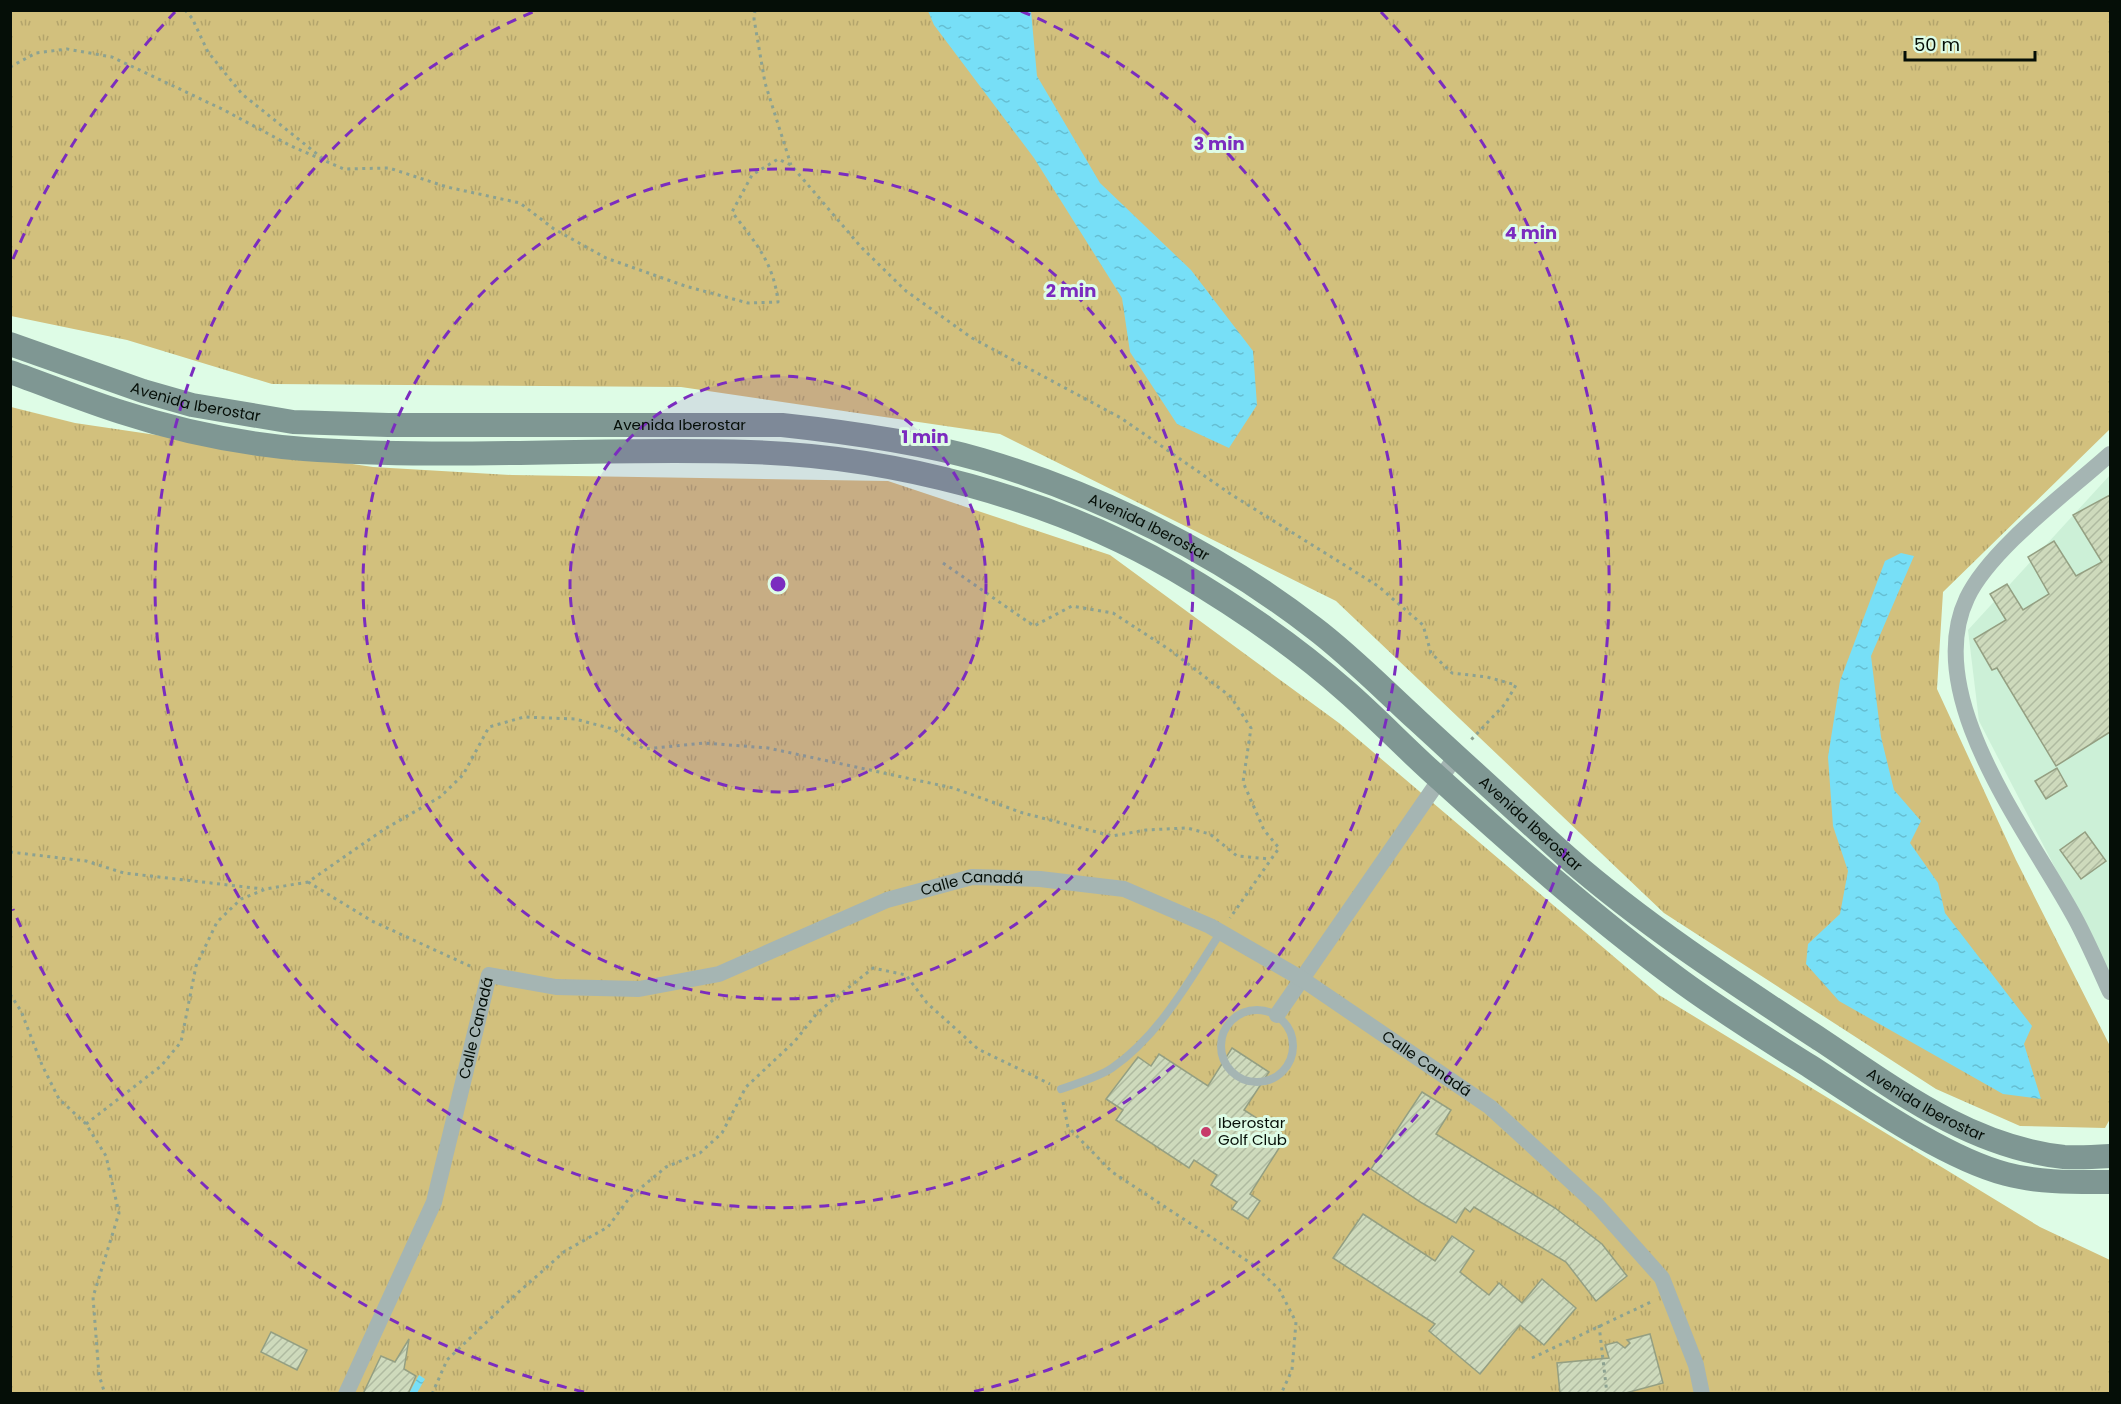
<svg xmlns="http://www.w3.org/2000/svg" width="2121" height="1404" viewBox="0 0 2121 1404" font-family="Poppins,sans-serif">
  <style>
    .built { fill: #ccf0d7 }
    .grass { fill: url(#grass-tufts) }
    .water { fill: url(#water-ripples) }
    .building { fill: url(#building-hatch); stroke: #949f82; stroke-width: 1.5 }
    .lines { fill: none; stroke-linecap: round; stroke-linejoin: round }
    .path { stroke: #8ca291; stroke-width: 3; stroke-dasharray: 3 4.5; stroke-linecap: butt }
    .lane { stroke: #a5b5b3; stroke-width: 8 }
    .street { stroke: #a5b5b3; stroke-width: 16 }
    .secondary { stroke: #7f9793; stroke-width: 24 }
    .ring { fill: none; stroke: #7b2cbf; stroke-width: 3; stroke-dasharray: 10 8 }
    .poi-dot { fill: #c73b6a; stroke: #defce6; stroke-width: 2 }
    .labels { text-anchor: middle; stroke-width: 6; stroke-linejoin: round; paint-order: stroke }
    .street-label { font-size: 15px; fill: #050e07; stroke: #defce6 }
    .poi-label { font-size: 15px; fill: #050e07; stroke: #defce6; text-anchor: start }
    .centre { fill: #7b2cbf; stroke: #defce6; stroke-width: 3 }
    .ring-label { font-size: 18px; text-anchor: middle; font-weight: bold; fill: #7b2cbf; stroke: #defce6; stroke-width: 6; stroke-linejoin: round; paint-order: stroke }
  </style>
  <defs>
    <pattern id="grass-tufts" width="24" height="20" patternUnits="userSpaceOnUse" patternTransform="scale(1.5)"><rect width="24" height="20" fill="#d2c07d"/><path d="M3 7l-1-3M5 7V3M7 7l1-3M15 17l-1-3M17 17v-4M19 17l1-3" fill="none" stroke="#b3a46b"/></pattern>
    <pattern id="water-ripples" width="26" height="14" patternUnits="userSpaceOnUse" patternTransform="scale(1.5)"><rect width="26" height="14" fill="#77dff7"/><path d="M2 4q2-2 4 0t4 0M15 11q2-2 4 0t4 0" fill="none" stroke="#65bed2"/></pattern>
    <pattern id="building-hatch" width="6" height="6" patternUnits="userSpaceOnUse" patternTransform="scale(1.5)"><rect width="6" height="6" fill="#cedabc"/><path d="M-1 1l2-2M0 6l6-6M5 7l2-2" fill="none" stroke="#afbaa0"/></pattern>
  </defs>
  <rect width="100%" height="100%" fill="#defce6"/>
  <!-- built -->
  <path class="built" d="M 2110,475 L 2110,974 L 1979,721 L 1968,630 Z"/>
  <!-- grass -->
  <g class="grass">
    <path d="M 11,11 L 2110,11 L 2110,429 L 1943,592 L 1937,689 L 2016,860 L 2110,1046 L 2110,1119 L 2105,1128 L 2020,1126 L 1936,1089 L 1664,913 L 1336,601 L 1000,434 L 681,387 L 272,384 L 127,340 L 11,316 Z"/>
    <path d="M 11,407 L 75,423 L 373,467 L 512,475 L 888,481 L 1110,555 L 1339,723 L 1659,995 L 2040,1227 L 2110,1260 L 2110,1393 L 11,1394 Z"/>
  </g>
  <!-- water -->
  <g class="water">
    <path d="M 928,11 L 1031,11 L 1037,76 L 1100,183 L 1191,270 L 1253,351 L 1257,405 L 1229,448 L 1177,424 L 1130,352 L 1122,298 L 1034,158 L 934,25 Z"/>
    <path d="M 1901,553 L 1914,556 L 1871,656 L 1881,737 L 1894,790 L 1921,821 L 1910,843 L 1938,883 L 1945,913 L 2032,1026 L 2024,1044 L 2041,1099 L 2003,1094 L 1839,1001 L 1806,964 L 1808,944 L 1840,914 L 1848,871 L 1833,826 L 1828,757 L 1840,681 L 1885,561 Z"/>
    <path d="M 419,1375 L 425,1379 L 417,1393 L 409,1393 Z"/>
  </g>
  <!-- building -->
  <g class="building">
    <path d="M 2110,495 L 2110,732 L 2056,766 L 1997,668 L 1992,670 L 1974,639 L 2006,620 L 1990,594 L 2007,584 L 2023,610 L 2049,594 L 2028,557 L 2054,541 L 2076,576 L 2102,562 L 2073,515 Z"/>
    <path d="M 2057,768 L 2067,786 L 2046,799 L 2035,781 Z"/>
    <path d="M 2085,832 L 2106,861 L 2081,879 L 2060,850 Z"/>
    <path d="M 1232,1048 L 1269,1072 L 1244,1110 L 1286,1137 L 1250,1194 L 1260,1201 L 1248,1219 L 1232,1209 L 1237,1202 L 1211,1185 L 1217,1175 L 1194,1160 L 1189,1168 L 1116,1120 L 1123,1110 L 1106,1099 L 1138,1057 L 1151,1066 L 1159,1054 L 1208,1086 Z"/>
    <path d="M 1422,1092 L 1451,1110 L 1436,1134 L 1555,1208 L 1602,1244 L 1627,1276 L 1596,1301 L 1566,1262 L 1474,1207 L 1470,1212 L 1465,1208 L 1456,1223 L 1422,1203 L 1371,1169 Z"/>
    <path d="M 1363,1214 L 1435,1261 L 1452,1236 L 1474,1251 L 1460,1272 L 1489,1295 L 1499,1283 L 1522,1303 L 1542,1279 L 1576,1308 L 1544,1345 L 1520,1325 L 1480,1374 L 1429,1331 L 1435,1324 L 1333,1258 Z"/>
    <path d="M 271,1332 L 307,1350 L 297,1370 L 261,1352 Z"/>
    <path d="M 1650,1334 L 1663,1383 L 1622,1394 L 1560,1393 L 1557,1363 L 1609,1358 L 1605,1345 L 1617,1342 L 1625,1348 L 1630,1343 L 1627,1340 Z"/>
    <path d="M 409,1339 L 404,1369 L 416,1376 L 408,1394 L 363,1394 L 381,1356 L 395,1362 Z"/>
  </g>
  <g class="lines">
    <!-- path -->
    <g class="path">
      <path d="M 185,10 L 192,18 L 208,52 L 242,94 L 322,158"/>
      <path d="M 755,10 L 754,19 L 765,83 L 791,165"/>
      <path d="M 10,67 L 36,53 L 67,49 L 112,57 L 224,110 L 291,146 L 344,169 L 389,168 L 447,187 L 520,203 L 554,229 L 606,258 L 685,286 L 748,303 L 778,302 C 774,263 755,242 732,212 L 752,175 L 778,159 L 791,165 L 861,247 L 906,291 L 972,338 L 1121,418 L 1232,495 L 1378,586 L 1423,625 L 1431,653 L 1452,673 L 1487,677 L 1516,685 L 1505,704 L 1470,741"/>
      <path d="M 943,563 L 1034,626 L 1072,606 L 1113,613 L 1170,650 L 1231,697 L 1251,728 L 1243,782 L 1264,830 L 1279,848 L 1230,918"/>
      <path d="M 10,852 L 86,861 L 124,873 L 263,889"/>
      <path d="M 308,882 L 372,921 L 474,968"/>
      <path d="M 10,994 L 21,1011 L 42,1065 L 59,1099 L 86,1124 L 106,1156 L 119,1213 L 93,1297 L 99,1375 L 105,1394"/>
      <path d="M 1063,1102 L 1068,1127 L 1112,1172 L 1252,1264 L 1279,1289 L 1296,1322 L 1292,1370 L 1281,1394"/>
      <path d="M 86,1124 L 161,1066 L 181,1042 L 196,966 L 217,922 L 241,899 L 266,889 L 308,882 L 383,830 L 440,797 L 463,775 L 489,727 L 524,717 L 575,719 L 613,729 L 644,749 L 704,743 L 768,748 L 953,788 L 1023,813 L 1112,836 L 1146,830 L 1187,828 L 1210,834 L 1237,856 L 1270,859"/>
      <path d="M 1599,1325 L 1607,1394"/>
      <path d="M 1532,1358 L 1653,1301"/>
      <path d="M 432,1394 L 447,1360 L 512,1298 L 565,1251 L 608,1227 L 630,1197 L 666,1167 L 700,1153 L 722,1133 L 746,1087 L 795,1041 L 818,1012 L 873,968 L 906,975 L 927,1003 L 978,1049 L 1050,1084"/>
    </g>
    <!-- lane -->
    <g class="lane">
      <circle cx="1257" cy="1046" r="36"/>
      <path d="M 1061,1089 C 1077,1083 1097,1078 1112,1068 C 1160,1035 1189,980 1221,932"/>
    </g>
    <!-- street -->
    <g class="street">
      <path d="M 2110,454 C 2069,491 1990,549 1967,598 C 1920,697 2030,834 2075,918 C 2088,942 2099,968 2110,992"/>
      <path d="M 1277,1015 L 1456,756"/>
      <path id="s1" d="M 346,1394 L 434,1202 L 489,975 L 556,987 L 639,989 L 719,974 L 887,900 L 972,877 L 1040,879 L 1124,889 L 1210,926 L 1302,979 L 1490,1107 L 1597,1205 L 1662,1278 L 1696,1365 L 1702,1394"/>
    </g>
    <!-- secondary -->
    <g class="secondary">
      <path id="s2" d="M 10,344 L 143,391 L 192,405 L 293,422 L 388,425 L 782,425 C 847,432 920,442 982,460 C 1100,495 1216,552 1314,628 C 1351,656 1384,690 1418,721 C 1468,767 1518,813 1568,858 C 1646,926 1734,983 1821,1040 C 1896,1090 1971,1147 2064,1157 C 2079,1158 2095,1157 2110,1156"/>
      <path d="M 10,372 C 47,385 83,400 121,412 C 179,431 243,444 304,449 C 452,460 602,447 750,452 C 892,456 1052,498 1175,570 C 1235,605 1295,646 1347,692 C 1379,720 1409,752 1441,780 C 1516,848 1593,916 1674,976 C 1718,1009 1765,1038 1811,1067 C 1865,1102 1945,1158 2006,1174 C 2039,1183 2076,1182 2110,1182"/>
    </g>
  </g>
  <!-- distance rings -->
  <circle cx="778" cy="584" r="208" fill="#7b2cbf" fill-opacity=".12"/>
  <g class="ring">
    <circle cx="778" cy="584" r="208"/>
    <circle cx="778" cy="584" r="415"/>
    <path d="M1021 11A623 623 0 1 1 535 11"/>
    <path d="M584 1392A831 831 0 0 1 13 909M13 259A831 831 0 0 1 175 12M1381 12A831 831 0 0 1 972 1392"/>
  </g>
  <!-- markers -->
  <circle class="poi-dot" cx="1206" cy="1132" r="6"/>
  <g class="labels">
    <!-- street labels -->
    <g class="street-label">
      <text dy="5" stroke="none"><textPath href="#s2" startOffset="195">Avenida Iberostar</textPath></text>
      <text dy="5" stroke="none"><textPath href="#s2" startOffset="681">Avenida Iberostar</textPath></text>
      <text dy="5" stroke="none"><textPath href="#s2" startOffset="1167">Avenida Iberostar</textPath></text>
      <text dy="5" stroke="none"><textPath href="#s2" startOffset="1653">Avenida Iberostar</textPath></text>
      <text dy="5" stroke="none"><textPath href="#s1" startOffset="948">Calle Canadá</textPath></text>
      <text dy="5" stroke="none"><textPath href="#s1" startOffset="390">Calle Canadá</textPath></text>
      <text dy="5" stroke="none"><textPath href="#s1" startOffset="1452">Calle Canadá</textPath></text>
      <text dy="5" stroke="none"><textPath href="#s2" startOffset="2139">Avenida Iberostar</textPath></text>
    </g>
    <!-- poi labels -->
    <g class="poi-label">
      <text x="1218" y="1128">Iberostar<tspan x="1218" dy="17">Golf Club</tspan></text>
    </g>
  </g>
  <circle cx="778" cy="584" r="9" class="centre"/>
  <g class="ring-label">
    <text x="1219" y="150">3 min</text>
    <text x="1531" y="239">4 min</text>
    <text x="1071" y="297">2 min</text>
    <text x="925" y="443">1 min</text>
  </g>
  <!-- border -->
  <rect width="2121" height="1404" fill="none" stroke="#050e07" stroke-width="24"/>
  <!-- scale -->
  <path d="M1905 51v9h130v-9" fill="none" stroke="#050e07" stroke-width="3"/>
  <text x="1914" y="51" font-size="18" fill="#050e07" stroke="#defce6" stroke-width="4.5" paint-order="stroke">50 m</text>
</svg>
